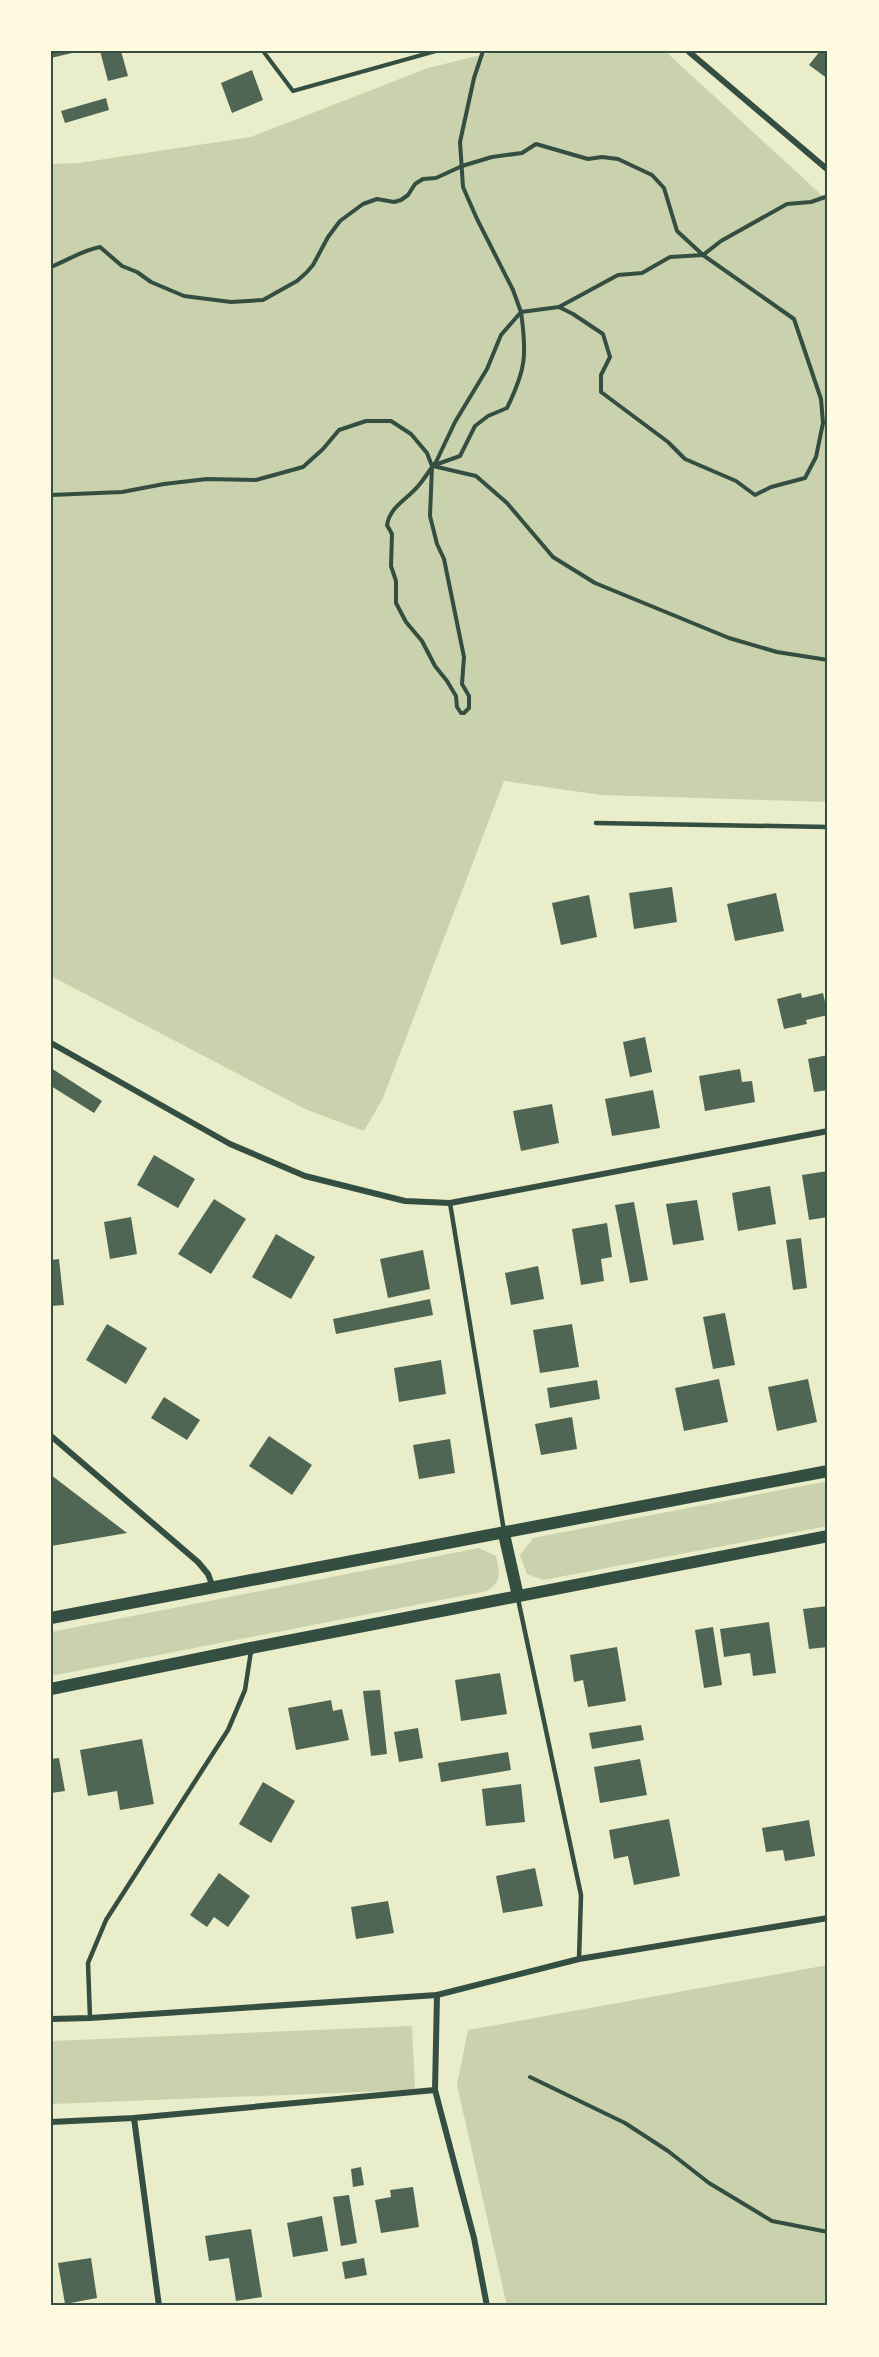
<svg xmlns="http://www.w3.org/2000/svg" width="879" height="2357" viewBox="0 0 879 2357" font-family="'PT Sans',sans-serif">
  <style>
    .green { fill: #cad2ad }
    .building { fill: #4f6655 }
    .lines { fill: none; stroke-linecap: round; stroke-linejoin: round }
    .path { stroke: #344e41; stroke-width: 4 }
    .service { stroke: #344e41; stroke-width: 4.5 }
    .minor { stroke: #344e41; stroke-width: 6 }
    .secondary { stroke: #344e41; stroke-width: 12 }
    .neatline { fill: none; stroke: #344e41; stroke-width: 2 }
  </style>
  <rect width="100%" height="100%" fill="#e9edc9"/>
  <!-- green -->
  <g class="green">
    <path d="M 498,51 L 665,51 L 828,201 L 828,802 L 601,795 L 504,781 L 383,1098 L 364,1131 L 307,1110 L 51,976 L 51,164 L 79,163 L 251,137 L 428,68 Z"/>
    <path d="M 828,1481 L 828,1526 L 543,1580 L 527,1574 L 520,1555 L 533,1538 Z"/>
    <path d="M 479,1548 L 496,1556 C 499,1574 503,1580 487,1591 L 51,1676 L 51,1632 Z"/>
    <path d="M 828,1965 L 828,2306 L 507,2306 L 457,2085 L 468,2030 Z"/>
    <path d="M 412,2026 L 415,2090 L 51,2104 L 51,2041 Z"/>
  </g>
  <!-- building -->
  <g class="building">
    <path d="M 51,51 L 75,51 L 76,52 L 51,58 Z"/>
    <path d="M 100,51 L 121,51 L 128,76 L 108,81 Z"/>
    <path d="M 820,51 L 828,51 L 828,79 L 809,65 Z"/>
    <path d="M 252,70 L 263,100 L 232,113 L 221,83 Z"/>
    <path d="M 106,98 L 109,110 L 65,123 L 61,111 Z"/>
    <path d="M 672,887 L 677,922 L 634,929 L 629,893 Z"/>
    <path d="M 776,893 L 784,931 L 735,941 L 727,904 Z"/>
    <path d="M 589,895 L 597,937 L 561,945 L 552,903 Z"/>
    <path d="M 801,993 L 802,998 L 823,993 L 828,1015 L 806,1020 L 807,1024 L 784,1029 L 777,999 Z"/>
    <path d="M 645,1037 L 652,1072 L 630,1077 L 623,1042 Z"/>
    <path d="M 828,1055 L 828,1090 L 814,1092 L 808,1059 Z"/>
    <path d="M 51,1068 L 102,1101 L 94,1113 L 51,1086 Z"/>
    <path d="M 740,1069 L 742,1082 L 752,1081 L 755,1102 L 705,1111 L 699,1076 Z"/>
    <path d="M 653,1090 L 660,1128 L 612,1136 L 605,1099 Z"/>
    <path d="M 552,1104 L 559,1143 L 521,1151 L 513,1111 Z"/>
    <path d="M 154,1155 L 195,1179 L 178,1208 L 137,1185 Z"/>
    <path d="M 828,1171 L 828,1217 L 809,1220 L 802,1175 Z"/>
    <path d="M 770,1186 L 776,1224 L 738,1231 L 732,1193 Z"/>
    <path d="M 214,1199 L 246,1219 L 211,1274 L 178,1254 Z"/>
    <path d="M 697,1200 L 704,1240 L 673,1245 L 666,1204 Z"/>
    <path d="M 634,1202 L 648,1280 L 630,1283 L 615,1205 Z"/>
    <path d="M 131,1217 L 137,1254 L 110,1259 L 104,1222 Z"/>
    <path d="M 607,1223 L 612,1257 L 601,1259 L 604,1281 L 581,1285 L 572,1229 Z"/>
    <path d="M 276,1234 L 315,1257 L 291,1299 L 252,1277 Z"/>
    <path d="M 801,1238 L 807,1288 L 793,1290 L 786,1240 Z"/>
    <path d="M 423,1250 L 430,1289 L 388,1298 L 380,1259 Z"/>
    <path d="M 59,1259 L 64,1305 L 51,1306 L 51,1260 Z"/>
    <path d="M 538,1266 L 544,1299 L 511,1305 L 505,1273 Z"/>
    <path d="M 430,1299 L 433,1315 L 336,1334 L 333,1319 Z"/>
    <path d="M 725,1313 L 735,1365 L 713,1369 L 703,1317 Z"/>
    <path d="M 107,1324 L 147,1348 L 126,1384 L 86,1360 Z"/>
    <path d="M 572,1324 L 579,1367 L 540,1373 L 533,1330 Z"/>
    <path d="M 441,1360 L 446,1394 L 399,1402 L 394,1368 Z"/>
    <path d="M 719,1379 L 728,1422 L 684,1431 L 675,1388 Z"/>
    <path d="M 808,1379 L 817,1422 L 777,1431 L 768,1387 Z"/>
    <path d="M 597,1380 L 600,1399 L 550,1408 L 547,1388 Z"/>
    <path d="M 164,1397 L 200,1420 L 187,1440 L 151,1418 Z"/>
    <path d="M 572,1417 L 577,1449 L 541,1455 L 535,1424 Z"/>
    <path d="M 269,1436 L 312,1465 L 292,1495 L 249,1466 Z"/>
    <path d="M 450,1439 L 455,1473 L 419,1479 L 413,1445 Z"/>
    <path d="M 51,1475 L 127,1533 L 51,1546 Z"/>
    <path d="M 828,1606 L 828,1647 L 809,1649 L 803,1609 Z"/>
    <path d="M 769,1622 L 776,1673 L 753,1676 L 750,1653 L 724,1657 L 720,1629 Z"/>
    <path d="M 713,1627 L 722,1685 L 704,1688 L 695,1630 Z"/>
    <path d="M 617,1647 L 626,1701 L 588,1707 L 583,1680 L 574,1682 L 570,1655 Z"/>
    <path d="M 500,1673 L 507,1714 L 461,1721 L 455,1680 Z"/>
    <path d="M 380,1690 L 387,1754 L 371,1756 L 363,1691 Z"/>
    <path d="M 331,1700 L 333,1711 L 342,1709 L 349,1740 L 296,1750 L 288,1708 Z"/>
    <path d="M 641,1725 L 644,1740 L 592,1749 L 589,1733 Z"/>
    <path d="M 418,1728 L 423,1758 L 399,1762 L 394,1732 Z"/>
    <path d="M 142,1739 L 154,1804 L 120,1810 L 117,1791 L 88,1796 L 80,1750 Z"/>
    <path d="M 508,1752 L 511,1770 L 441,1782 L 438,1763 Z"/>
    <path d="M 59,1758 L 65,1791 L 51,1793 L 51,1759 Z"/>
    <path d="M 640,1759 L 647,1795 L 600,1803 L 594,1767 Z"/>
    <path d="M 263,1782 L 295,1801 L 271,1843 L 239,1824 Z"/>
    <path d="M 521,1784 L 525,1822 L 486,1826 L 482,1789 Z"/>
    <path d="M 669,1819 L 680,1876 L 634,1885 L 628,1856 L 614,1859 L 609,1830 Z"/>
    <path d="M 809,1820 L 815,1856 L 785,1861 L 783,1850 L 766,1852 L 762,1828 Z"/>
    <path d="M 535,1868 L 543,1906 L 503,1913 L 496,1876 Z"/>
    <path d="M 219,1873 L 250,1896 L 228,1927 L 214,1917 L 207,1927 L 190,1915 Z"/>
    <path d="M 388,1901 L 394,1933 L 356,1939 L 351,1907 Z"/>
    <path d="M 361,2167 L 364,2185 L 353,2187 L 351,2169 Z"/>
    <path d="M 413,2187 L 419,2227 L 381,2233 L 375,2200 L 391,2197 L 390,2190 Z"/>
    <path d="M 349,2195 L 357,2243 L 341,2246 L 333,2197 Z"/>
    <path d="M 322,2216 L 328,2251 L 293,2257 L 287,2223 Z"/>
    <path d="M 251,2229 L 262,2297 L 236,2301 L 229,2258 L 209,2261 L 205,2236 Z"/>
    <path d="M 91,2258 L 97,2298 L 65,2304 L 58,2263 Z"/>
    <path d="M 364,2258 L 367,2275 L 345,2279 L 342,2262 Z"/>
  </g>
  <g class="lines">
    <!-- path -->
    <g class="path">
      <path d="M 263,51 L 293,91 L 436,51"/>
      <path d="M 51,267 C 68,260 83,250 100,247 L 122,266 L 137,272 L 151,282 L 184,296 L 231,302 L 263,300 L 297,281 L 306,273 L 313,265 L 328,237 L 340,221 L 363,204 L 377,199 L 394,202 L 401,200 L 408,195 L 415,184 L 423,179 L 436,178 L 462,166 L 492,157 L 522,153 L 536,144 L 588,159 L 602,157 L 618,159 L 652,175 L 664,188 L 677,231 L 703,255 L 794,319 L 821,399 L 823,423 L 816,457 L 805,478 L 771,487 L 755,495 L 736,481 L 685,459 L 668,442 L 601,392 L 601,375 L 610,357 L 603,334 L 573,314 L 559,307 L 521,312 C 527,355 526,369 507,408 L 488,416 L 475,426 L 460,456 L 432,466"/>
      <path d="M 559,307 L 618,275 L 642,273 L 670,257 L 703,255 L 721,241 L 787,204 L 811,202 L 828,196"/>
      <path d="M 433,466 L 476,476 L 507,503 L 553,557 L 595,583 L 729,638 L 777,652 L 828,660"/>
      <path d="M 51,495 L 122,492 L 164,484 L 207,479 L 256,480 L 303,467 L 323,449 L 339,430 L 366,421 L 391,421 L 411,434 L 427,453 L 432,466 L 430,516 L 437,544 L 444,559 L 464,657 L 462,684 L 469,696 L 469,708 L 464,713 L 461,713 L 457,707 L 456,696 L 447,681 L 435,666 L 422,641 L 406,622 L 396,603 L 396,581 L 391,566 L 392,534 L 387,525 C 390,506 408,499 419,485 C 425,478 430,469 436,462 L 455,422 L 487,369 L 501,335 L 521,312 L 513,290 L 477,219 L 463,187 L 460,142 L 474,78 L 483,51"/>
      <path d="M 530,2077 L 625,2123 L 668,2151 L 709,2183 L 772,2221 L 828,2232"/>
    </g>
    <!-- service -->
    <g class="service">
      <path d="M 596,823 L 828,827"/>
      <path d="M 450,1203 L 504,1531"/>
      <path d="M 518,1599 L 581,1895 L 579,1959"/>
      <path d="M 90,2018 L 88,1963 L 106,1920 L 228,1730 L 245,1690 L 251,1651"/>
    </g>
    <!-- minor -->
    <g class="minor">
      <path d="M 688,51 L 828,170"/>
      <path d="M 51,1043 L 230,1144 L 305,1176 L 405,1201 L 450,1203 L 828,1131"/>
      <path d="M 51,1436 L 198,1562 L 208,1574 L 213,1587"/>
      <path d="M 437,1995 L 435,2090 L 474,2238 L 487,2306"/>
      <path d="M 51,2019 L 90,2018 L 437,1995 L 579,1959 L 828,1918"/>
      <path d="M 134,2118 L 159,2306"/>
      <path d="M 51,2122 L 134,2118 L 435,2090"/>
    </g>
    <!-- secondary -->
    <g class="secondary">
      <path d="M 504,1534 L 518,1596"/>
      <path d="M 51,1618 L 828,1471"/>
      <path d="M 51,1689 L 251,1648 L 828,1536"/>
    </g>
  </g>
  <!-- border -->
  <rect width="879" height="2357" fill="none" stroke="#fefae0" stroke-width="105"/>
  <rect x="52" y="52" width="774" height="2252" class="neatline"/>
</svg>
